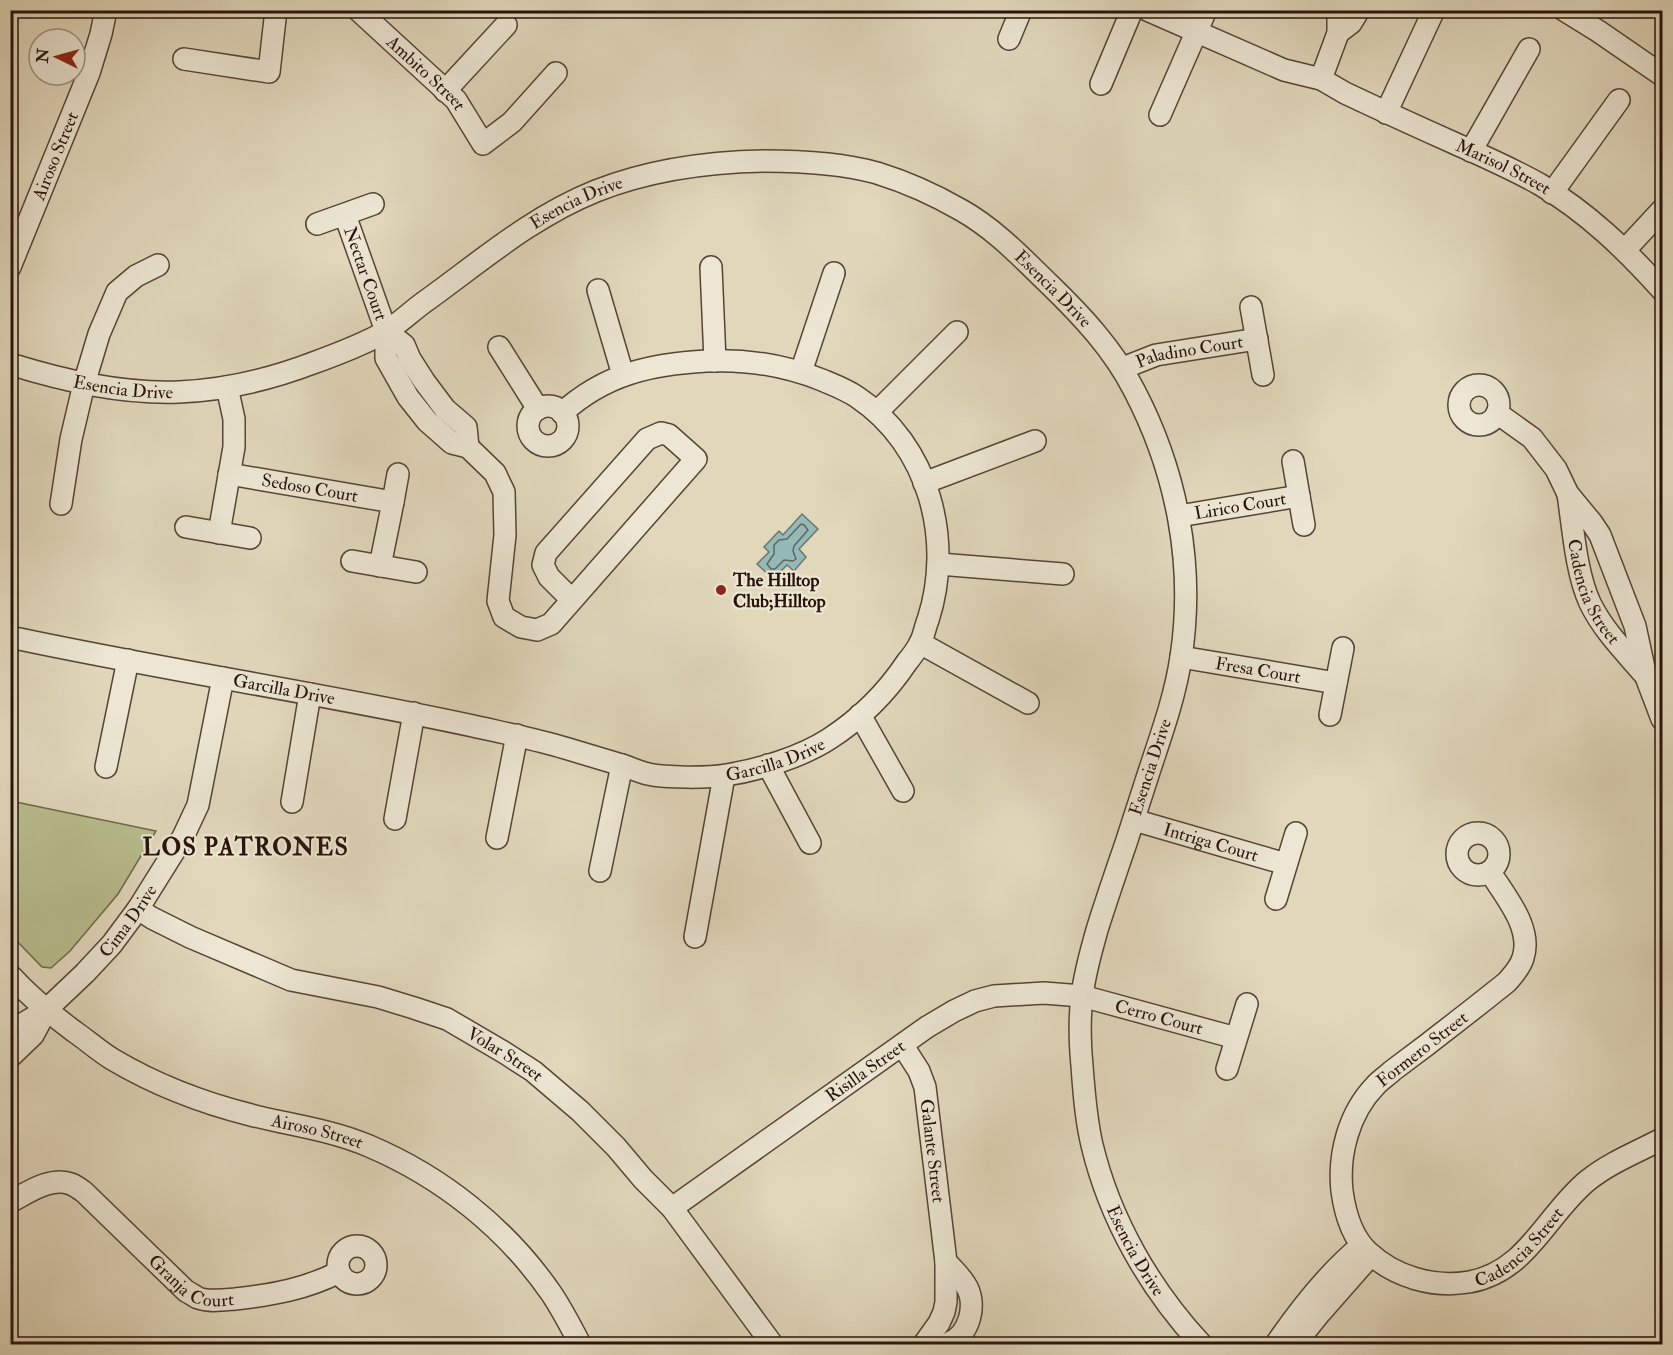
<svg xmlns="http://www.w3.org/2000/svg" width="1673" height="1355" viewBox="0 0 1673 1355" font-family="'IM FELL Double Pica',serif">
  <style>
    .green { fill: #b8bd8d; stroke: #6f684c; stroke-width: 1.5 }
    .water { fill: #95b9b6; stroke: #697772; stroke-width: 1.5 }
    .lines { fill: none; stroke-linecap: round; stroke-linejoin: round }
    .shore { stroke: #5e6660; stroke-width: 1.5 }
    .minor-casing { stroke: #554437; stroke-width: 24 }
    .minor { stroke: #ece6d3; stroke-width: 21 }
    .poi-dot { fill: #8f2418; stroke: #ece6d3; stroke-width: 2 }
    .labels { text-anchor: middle; stroke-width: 4.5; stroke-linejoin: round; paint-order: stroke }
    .street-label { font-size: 18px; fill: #26130b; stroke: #ece6d3 }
    .poi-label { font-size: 18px; font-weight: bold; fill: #26130b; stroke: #ece6d3; text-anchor: start }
    .district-label { font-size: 24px; font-weight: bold; letter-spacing: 1.5px; fill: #26130b; stroke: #ece6d3 }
  </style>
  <rect width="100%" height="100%" fill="#e1d8bc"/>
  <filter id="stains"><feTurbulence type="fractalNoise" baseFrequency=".00333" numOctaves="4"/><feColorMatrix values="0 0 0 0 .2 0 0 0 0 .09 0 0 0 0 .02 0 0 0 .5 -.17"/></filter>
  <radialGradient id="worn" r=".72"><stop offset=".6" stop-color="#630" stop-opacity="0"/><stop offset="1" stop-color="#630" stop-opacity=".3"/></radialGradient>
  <!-- green -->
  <path class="green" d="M 11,801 L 156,831 L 118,894 L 70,951 L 51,968 L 42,967 L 11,935 Z"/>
  <!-- water -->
  <path class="water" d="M 802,514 L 818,529 L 799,549 L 806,557 L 794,571 L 787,565 L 773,579 L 757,564 L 769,552 L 764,547 L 779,531 L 783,535 Z"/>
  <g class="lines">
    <!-- shore -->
    <path class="shore" d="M 801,524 L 804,525 L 808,530 L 794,546 L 793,551 L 796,559 L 793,561 L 784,560 L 775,569 L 771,569 L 767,564 L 774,554 L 774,545 L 779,540 L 787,539 Z"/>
    <defs>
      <g id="minor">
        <path id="s1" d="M 358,10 L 456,100 L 483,144 L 512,122 L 556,73"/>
        <path id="s2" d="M 1147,10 L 1284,70 L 1321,79 L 1345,93 C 1381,110 1418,127 1454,143 C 1483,156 1513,169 1541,185 C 1588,213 1626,250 1662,290"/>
        <path d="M 1564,10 L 1598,31 L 1662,75"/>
        <path d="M 1338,33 L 1351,23 L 1359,10"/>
        <path d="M 1009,39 L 1021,10"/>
        <path d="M 184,59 L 269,72 L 276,10"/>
        <path d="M 1321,79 L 1338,33 L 1338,10"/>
        <path d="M 1101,84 L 1132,10"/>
        <path d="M 445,91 L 506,25"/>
        <path d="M 1386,113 L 1434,10"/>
        <path d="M 1160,115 L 1206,10"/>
        <path d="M 1471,151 L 1529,49"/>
        <path d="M 1552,193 L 1619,100"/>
        <path id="s3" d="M 345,215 L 386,331 L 386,358 L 408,397 L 427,421 L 452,443 L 468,447 L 495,473 L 504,492 L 505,535 L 498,601 L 504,617 L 521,627 L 537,630 L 551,624 L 696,459 L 669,435 L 661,433 L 647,439 L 546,553 L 543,565 L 549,577 L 572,600"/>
        <path d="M 317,224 L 373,204"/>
        <path d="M 1625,250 L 1662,210"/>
        <path id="s4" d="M 10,267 L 89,73 L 101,34 L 106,10"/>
        <path d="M 711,267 L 715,361"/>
        <path d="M 598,290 L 623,375"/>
        <path d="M 1251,307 L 1263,375"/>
        <path d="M 386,331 L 404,345 L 410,359 L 424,381 L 445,409 L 466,427 L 468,447"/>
        <path d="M 499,347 L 538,409"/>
        <path id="s5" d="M 10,364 C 65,381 122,394 179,392 C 225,390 271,379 313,363 C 338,354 364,344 387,331 C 399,323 411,312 423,303 C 479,263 531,217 596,191 C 649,170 707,162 764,161 C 802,161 841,163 877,173 C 906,182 935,195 961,210 C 995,229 1022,258 1049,284 C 1082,316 1113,349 1134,390 C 1177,472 1195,565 1181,657 C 1175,698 1160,738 1147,778 C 1140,800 1133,822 1126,843 C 1116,872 1106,901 1097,930 C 1091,952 1084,975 1082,997 C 1079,1020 1080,1044 1082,1066 C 1084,1093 1086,1120 1092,1145 C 1110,1220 1150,1289 1201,1344"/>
        <path id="s6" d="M 1123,368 L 1156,355 L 1257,339"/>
        <path d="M 801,372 L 834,273"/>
        <circle cx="1479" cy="405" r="20"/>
        <circle cx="548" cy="426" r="20"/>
        <path d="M 877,412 L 957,332"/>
        <path d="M 1497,413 L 1532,438 L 1556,469 L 1568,494 L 1592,523 L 1600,535 L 1635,626 L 1646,677 L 1662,719"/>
        <path d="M 1293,461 L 1304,525"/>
        <path id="s7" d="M 229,474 L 393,502 L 380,566"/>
        <path d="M 924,483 L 1035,441"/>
        <path id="s8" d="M 1568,494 C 1573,527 1576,573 1590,603 C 1603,630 1625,652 1644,674"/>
        <path d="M 393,502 L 398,474"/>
        <path d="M 61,504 L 71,439 L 84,384 L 99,334 L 117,292 L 136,276 L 158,265"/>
        <path id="s9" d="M 1179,516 L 1299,496"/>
        <path d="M 186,527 L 250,538"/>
        <path d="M 219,533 L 234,447 L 234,419 L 227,387"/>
        <path d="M 352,561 L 416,572"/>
        <path d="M 939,564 L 1063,574"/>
        <path id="s10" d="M 10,637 C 164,670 320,693 473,726 C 504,733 535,739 565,748 C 585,754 605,760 625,766 C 633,769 640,772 648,774 C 666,778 708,778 726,775 C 759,770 801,757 829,739 C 860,719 887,692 907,662 C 912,656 917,649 920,643 C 924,636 925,627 928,620 C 954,540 929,445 857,397 C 847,390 834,385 822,380 C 784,365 747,359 707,361 C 651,364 605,374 562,413"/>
        <path d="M 920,643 L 1028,703"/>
        <path id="s11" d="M 1181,657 L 1336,683"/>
        <path d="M 860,715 L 903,791"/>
        <path d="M 1330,715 L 1343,648"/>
        <path d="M 768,765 L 810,843"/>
        <path d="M 106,767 L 128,660"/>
        <path d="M 292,802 L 310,694"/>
        <path d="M 395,819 L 414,713"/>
        <path id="s12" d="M 1134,820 L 1286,864"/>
        <circle cx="1478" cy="854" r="21"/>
        <path d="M 497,838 L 517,735"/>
        <path d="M 600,871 L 622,765"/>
        <path id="s13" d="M 1490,872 C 1505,896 1533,928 1523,958 C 1520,968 1513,975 1507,982 C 1481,1003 1455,1023 1428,1044 C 1416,1053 1404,1062 1392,1071 C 1387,1076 1380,1080 1375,1086 C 1349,1113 1338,1154 1342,1191 C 1345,1213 1352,1237 1368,1252 C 1395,1277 1433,1288 1469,1282 C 1527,1272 1546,1215 1587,1181 C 1609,1163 1637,1152 1662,1139"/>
        <path d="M 1276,899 L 1296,833"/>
        <path id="s14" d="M 138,909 L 152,918 L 190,937 L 291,980 L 378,997 L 414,1008 L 447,1019 L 505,1053 L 533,1071 L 580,1111 L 616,1147 L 643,1179 L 672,1208 L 772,1344"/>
        <path d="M 695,937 L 724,776"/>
        <path id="s15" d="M 10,975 C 30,997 52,1015 75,1032 C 88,1041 99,1051 112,1059 C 154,1084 203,1103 251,1115 C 290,1125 332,1130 369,1146 C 442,1177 506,1228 551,1293 C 562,1309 571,1327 580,1344"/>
        <path id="s16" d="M 10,1036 L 24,1023 L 46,1010 L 85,973 L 112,944 L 138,909 L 183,837 L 198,805 L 223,678"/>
        <path id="s17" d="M 903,1046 L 919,1071 L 925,1087 L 946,1262 L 946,1302 L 944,1312 L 939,1323 L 924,1344"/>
        <path d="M 10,1057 L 33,1035 L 46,1011"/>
        <path d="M 1227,1069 L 1247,1004"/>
        <path id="s18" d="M 10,1202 C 27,1193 51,1176 71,1184 C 76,1186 80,1189 84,1192 L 186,1291 C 190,1293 194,1296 198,1298 C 209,1302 223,1300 235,1299 C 272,1295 306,1289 339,1272"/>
        <path id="s19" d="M 672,1208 L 927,1027 L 954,1011 L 975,1001 L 994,996 L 1044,993 L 1082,996 L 1236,1038"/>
        <circle cx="357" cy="1265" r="19"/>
        <path d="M 946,1262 C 953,1269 960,1276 965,1284 C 978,1303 970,1336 947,1344"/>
        <path d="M 1276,1344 C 1300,1309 1328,1273 1361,1246"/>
        <path d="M 1295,1344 L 1320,1313 L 1371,1255"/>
      </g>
    </defs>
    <!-- minor casing -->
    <use href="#minor" class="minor-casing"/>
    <!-- minor -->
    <use href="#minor" class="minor"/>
  </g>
  <!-- markers -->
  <circle class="poi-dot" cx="721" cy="590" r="6"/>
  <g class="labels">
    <!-- street labels -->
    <g class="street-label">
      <text dy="6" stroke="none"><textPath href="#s1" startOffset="93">Ambito Street</textPath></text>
      <text dy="6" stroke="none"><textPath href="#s4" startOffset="120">Airoso Street</textPath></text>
      <text dy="6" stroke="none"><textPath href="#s2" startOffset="390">Marisol Street</textPath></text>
      <text dy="6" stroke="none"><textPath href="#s5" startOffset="620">Esencia Drive</textPath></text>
      <text dy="6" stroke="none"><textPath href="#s3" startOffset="62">Nectar Court</textPath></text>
      <text dy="6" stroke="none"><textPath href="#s5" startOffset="1142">Esencia Drive</textPath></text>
      <text dy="6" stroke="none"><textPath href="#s6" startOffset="69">Paladino Court</textPath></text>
      <text dy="6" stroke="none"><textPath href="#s5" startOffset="116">Esencia Drive</textPath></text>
      <text dy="6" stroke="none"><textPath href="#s7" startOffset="82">Sedoso Court</textPath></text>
      <text dy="6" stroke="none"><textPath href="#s9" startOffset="62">Lirico Court</textPath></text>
      <text dy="6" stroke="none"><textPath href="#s8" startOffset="102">Cadencia Street</textPath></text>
      <text dy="6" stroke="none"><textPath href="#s11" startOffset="78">Fresa Court</textPath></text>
      <text dy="6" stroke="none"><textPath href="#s10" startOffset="279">Garcilla Drive</textPath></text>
      <text dy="6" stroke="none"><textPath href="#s10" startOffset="783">Garcilla Drive</textPath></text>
      <text transform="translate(1150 767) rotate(-72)" y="6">Esencia Drive</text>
      <text dy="6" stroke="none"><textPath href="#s12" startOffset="80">Intriga Court</textPath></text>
      <text dy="6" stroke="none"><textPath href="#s16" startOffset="166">Cima Drive</textPath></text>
      <text dy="6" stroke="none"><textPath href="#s19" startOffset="555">Cerro Court</textPath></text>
      <text transform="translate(1422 1049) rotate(-38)" y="6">Formero Street</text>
      <text dy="6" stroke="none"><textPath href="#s14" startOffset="398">Volar Street</textPath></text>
      <text dy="6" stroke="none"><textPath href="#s19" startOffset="237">Risilla Street</textPath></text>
      <text dy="6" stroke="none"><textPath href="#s15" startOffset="351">Airoso Street</textPath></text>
      <text dy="6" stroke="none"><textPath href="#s17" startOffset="111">Galante Street</textPath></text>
      <text dy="6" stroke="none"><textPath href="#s13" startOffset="645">Cadencia Street</textPath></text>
      <text dy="6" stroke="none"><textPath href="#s5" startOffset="2166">Esencia Drive</textPath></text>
      <text dy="6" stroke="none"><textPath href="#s18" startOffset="224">Granja Court</textPath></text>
    </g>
    <!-- poi labels -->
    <g class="poi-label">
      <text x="733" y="586">The Hilltop<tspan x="733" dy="21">Club;Hilltop</tspan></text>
    </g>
    <!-- district labels -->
    <g class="district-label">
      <text x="246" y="855">LOS PATRONES</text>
    </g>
  </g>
  <!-- margin -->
  <rect width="1673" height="1355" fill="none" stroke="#e1d8bc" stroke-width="36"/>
  <rect x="12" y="12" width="1649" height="1331" fill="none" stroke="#26130b" stroke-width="3"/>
  <rect x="18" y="18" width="1637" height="1319" fill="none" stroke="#26130b" stroke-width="1.5"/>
  <!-- north arrow -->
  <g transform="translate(57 57) rotate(275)"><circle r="28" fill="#ece6d3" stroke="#9d9283" stroke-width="1.5"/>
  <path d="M0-4.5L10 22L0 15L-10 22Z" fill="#8f2418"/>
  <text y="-9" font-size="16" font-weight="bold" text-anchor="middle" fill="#26130b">N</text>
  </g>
  <rect width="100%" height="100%" filter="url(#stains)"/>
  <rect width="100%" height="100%" fill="url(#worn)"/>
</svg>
